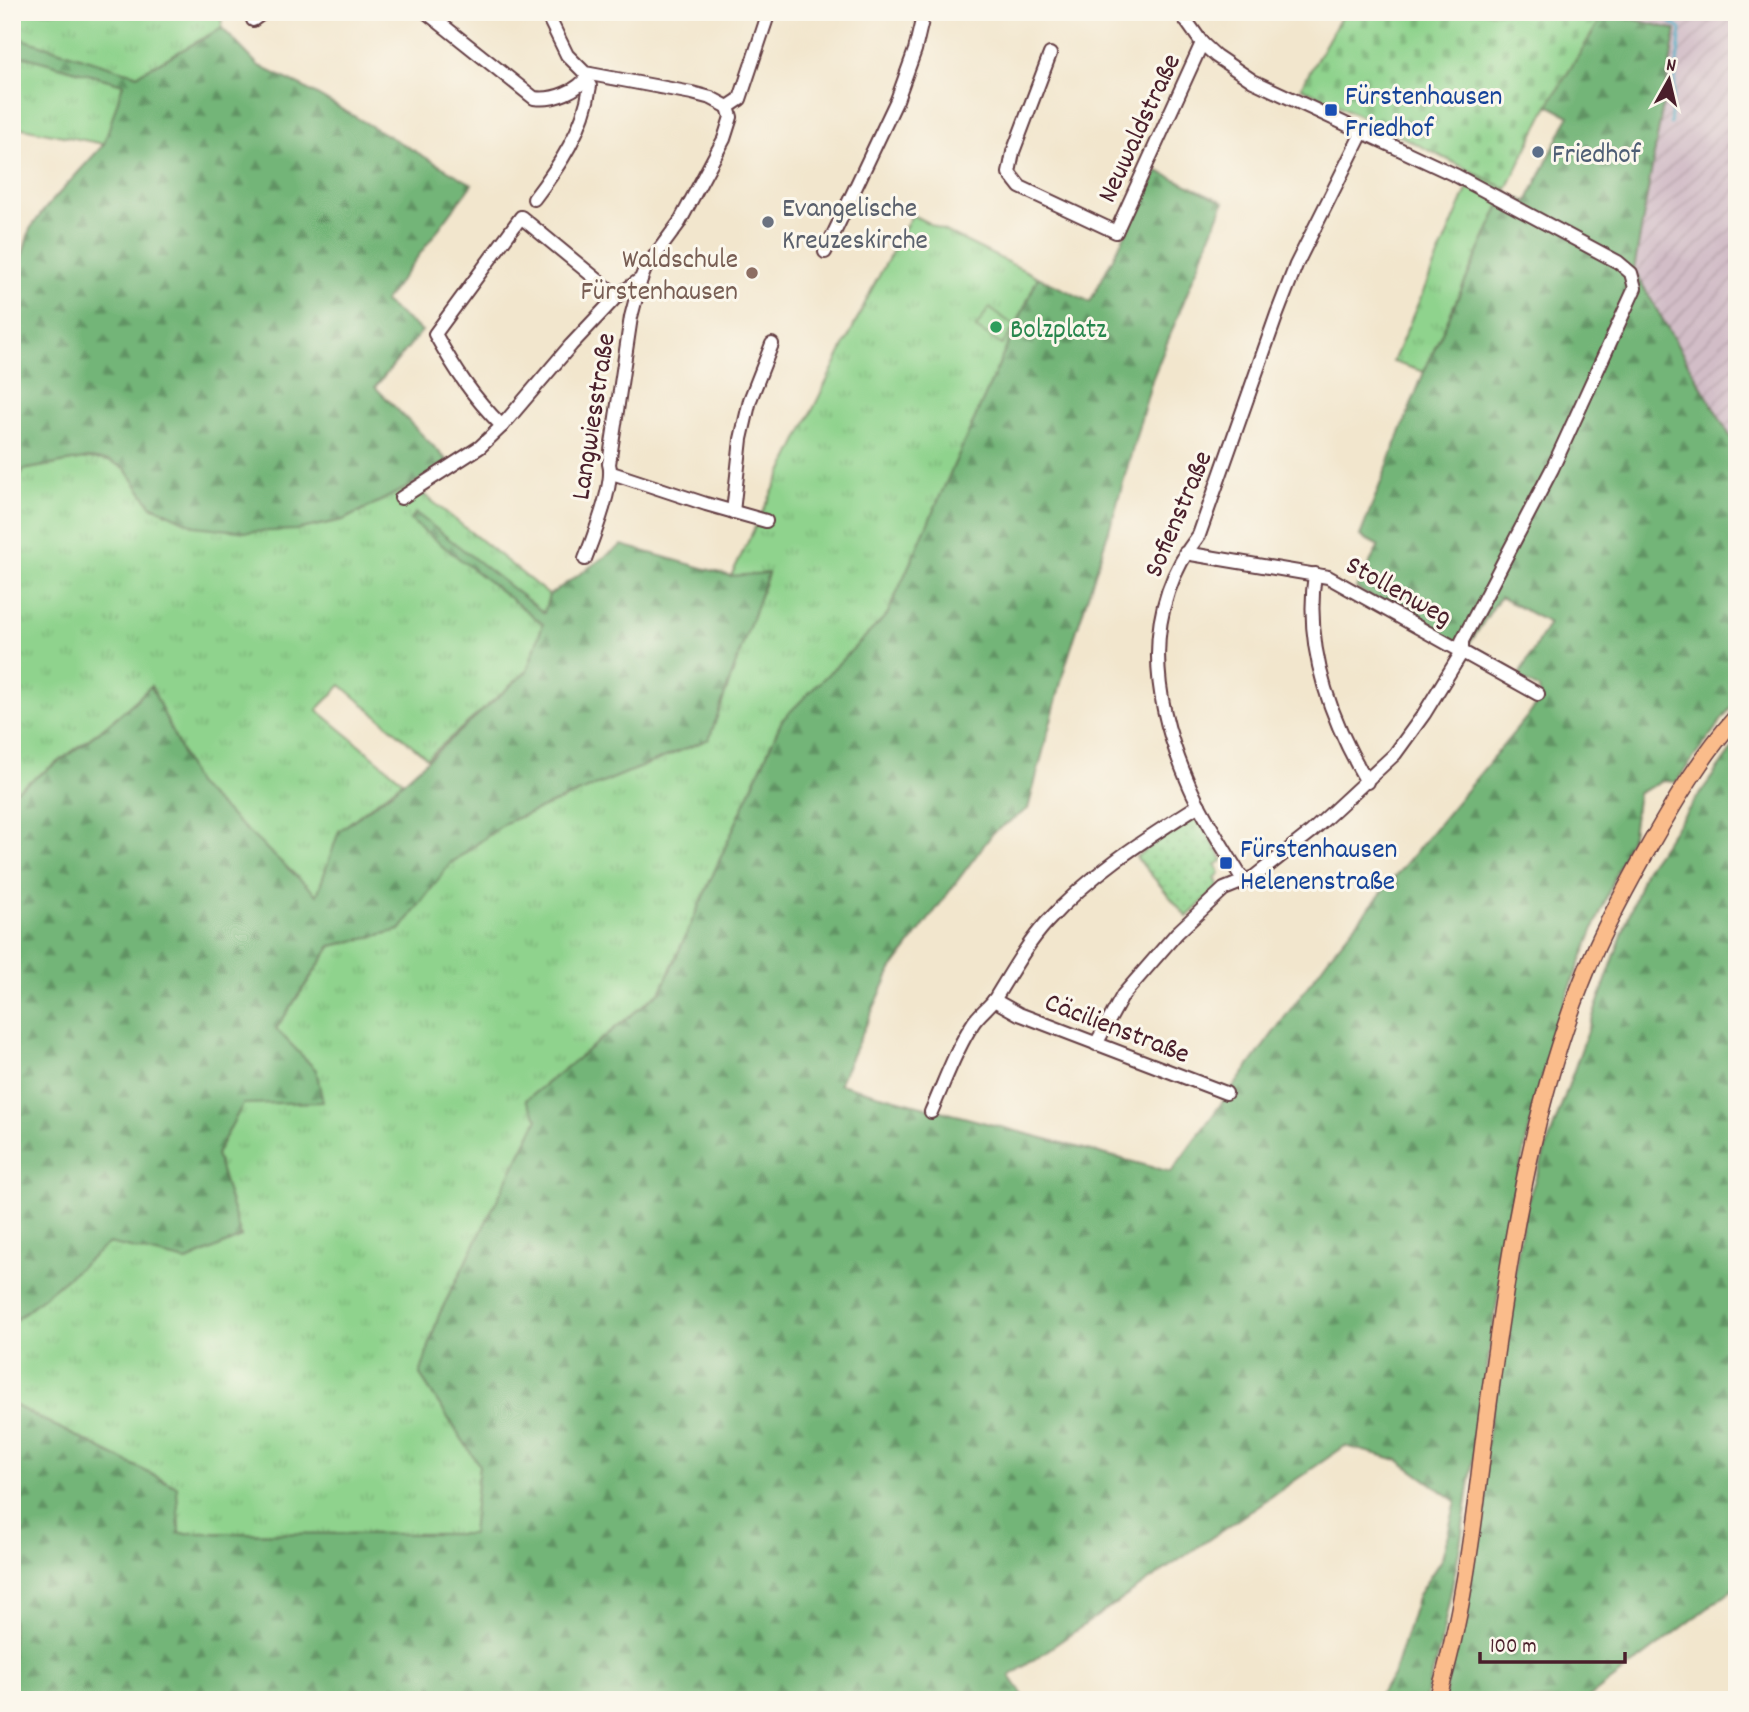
<svg xmlns="http://www.w3.org/2000/svg" width="1749" height="1712" viewBox="0 0 1749 1712" font-family="Dekko,sans-serif">
  <style>
    .industrial { fill: url(#industrial-furrows) }
    .grass { fill: url(#grass-tufts); stroke: #6c795c; stroke-width: 2 }
    .forest { fill: url(#forest-firs); stroke: #5e6a52; stroke-width: 2 }
    .cemetery { fill: url(#cemetery-stones); stroke: #6c795c; stroke-width: 2 }
    .park { fill: url(#park-dots); stroke: #6c795c; stroke-width: 2 }
    .garden { fill: #8fd38d; stroke: #6c795c; stroke-width: 2 }
    .lines { fill: none; stroke-linecap: round; stroke-linejoin: round }
    .stream { stroke: #48b0c7; stroke-width: 2.5 }
    .minor-casing { stroke: #633d43; stroke-width: 16 }
    .major-casing { stroke: #633d43; stroke-width: 19 }
    .minor { stroke: #fff; stroke-width: 12 }
    .major { stroke: #fabc8b; stroke-width: 16 }
    .transit-dot { fill: #1a4fb4; stroke: #fbf7ec; stroke-width: 2.5 }
    .service-dot { fill: #5c6f8a; stroke: #fbf7ec; stroke-width: 2.5 }
    .worship-dot { fill: #6b7280; stroke: #fbf7ec; stroke-width: 2.5 }
    .education-dot { fill: #8d6e63; stroke: #fbf7ec; stroke-width: 2.5 }
    .leisure-dot { fill: #2e9e5b; stroke: #fbf7ec; stroke-width: 2.5 }
    .labels { text-anchor: middle; stroke-width: 6; stroke-linejoin: round; paint-order: stroke }
    .transit-label { font-size: 28px; fill: #164399; stroke: #fbf7ec; text-anchor: start }
    .street-label { font-size: 28px; fill: #4a1f2b; stroke: #fbf7ec }
    .service-label { font-size: 28px; fill: #4e5e75; stroke: #fbf7ec; text-anchor: start }
    .worship-label { font-size: 28px; fill: #5b616d; stroke: #fbf7ec; text-anchor: start }
    .education-label { font-size: 28px; fill: #785e54; stroke: #fbf7ec; text-anchor: end }
    .leisure-label { font-size: 28px; fill: #27864d; stroke: #fbf7ec; text-anchor: start }
  </style>
  <defs>
    <pattern id="industrial-furrows" width="10" height="10" patternUnits="userSpaceOnUse" patternTransform="scale(1.75)"><rect width="10" height="10" fill="#d2bdc7"/><path d="M-1 1l2-2M0 10L10 0M9 11l2-2" fill="none" stroke="#b6a2ab"/></pattern>
    <pattern id="grass-tufts" width="24" height="20" patternUnits="userSpaceOnUse" patternTransform="scale(1.75)"><rect width="24" height="20" fill="#8fd38d"/><path d="M3 7l-1-3M5 7V3M7 7l1-3M15 17l-1-3M17 17v-4M19 17l1-3" fill="none" stroke="#7db57a"/></pattern>
    <pattern id="forest-firs" width="22" height="20" patternUnits="userSpaceOnUse" patternTransform="scale(1.75)"><rect width="22" height="20" fill="#73b578"/><path d="M5 1l3.5 6h-7zM16 11l3.5 6h-7z" fill="#609363"/></pattern>
    <pattern id="cemetery-stones" width="16" height="16" patternUnits="userSpaceOnUse" patternTransform="scale(1.75)"><rect width="16" height="16" fill="#8fd38d"/><path d="M2 7V4a2 2 0 0 1 4 0v3zM10 15v-3a2 2 0 0 1 4 0v3z" fill="#7db57a"/></pattern>
    <pattern id="park-dots" width="8" height="8" patternUnits="userSpaceOnUse" patternTransform="scale(1.75)"><rect width="8" height="8" fill="#8fd38d"/><path d="M2 2h.1M6 6h.1" fill="none" stroke="#7db57a" stroke-width="1.8" stroke-linecap="round"/></pattern>
  </defs>
  <rect width="100%" height="100%" fill="#fbf7ec"/>
  <filter id="ink" filterUnits="userSpaceOnUse"><feTurbulence type="fractalNoise" baseFrequency=".0143" numOctaves="2"/><feDisplacementMap in="SourceGraphic" scale="14" xChannelSelector="R" yChannelSelector="G"/><feConvolveMatrix kernelMatrix="1 2 1 2 8 2 1 2 1" color-interpolation-filters="sRGB"/></filter>
  <filter id="wash" filterUnits="userSpaceOnUse"><feTurbulence type="fractalNoise" baseFrequency=".00686" numOctaves="4" result="noise"/><feDisplacementMap in="SourceGraphic" scale="28" xChannelSelector="R" yChannelSelector="G"/><feGaussianBlur stdDeviation="1.57" result="paint"/><feColorMatrix in="noise" values="0 0 0 0 0 0 0 0 0 0 0 0 0 0 0 0 0 1.4 0 .05"/><feComposite in="paint" operator="in"/></filter>
  <g filter="url(#wash)">
    <rect width="100%" height="100%" fill="#f2e6cd"/>
    <!-- industrial -->
    <path class="industrial" d="M 1612,12 L 1737,12 L 1737,448 L 1634,270 L 1675,30 Z"/>
    <!-- grass -->
    <g class="grass">
      <path d="M 12,12 L 221,12 L 222,28 L 137,75 L 12,36 Z"/>
      <path d="M 12,53 L 124,84 L 104,144 L 12,126 Z"/>
      <path d="M 1474,173 L 1507,189 L 1424,372 L 1393,362 Z"/>
      <path d="M 912,215 L 1038,277 L 887,615 L 782,720 L 661,991 L 526,1100 L 538,1119 L 439,1315 L 420,1375 L 479,1465 L 472,1535 L 179,1533 L 176,1487 L 12,1404 L 12,1323 L 109,1243 L 187,1261 L 241,1237 L 216,1154 L 243,1104 L 316,1070 L 276,1029 L 332,946 L 400,930 L 450,864 L 505,823 L 709,739 L 768,574 L 731,576 L 873,287 Z"/>
      <path d="M 89,458 L 110,461 L 125,468 L 151,506 L 195,526 L 296,530 L 343,520 L 412,485 L 549,595 L 544,613 L 416,514 L 411,520 L 543,624 L 527,671 L 427,758 L 341,685 L 317,710 L 403,781 L 339,831 L 317,896 L 196,784 L 151,686 C 109,727 61,761 12,793 L 12,496 L 23,470 Z"/>
    </g>
    <!-- forest -->
    <g class="forest">
      <path d="M 1605,12 L 1676,30 L 1634,270 L 1737,448 L 1737,699 L 1676,782 L 1663,781 L 1638,793 L 1632,834 L 1554,1028 L 1513,1197 L 1460,1546 L 1440,1647 L 1425,1700 L 1375,1700 L 1393,1676 L 1418,1595 L 1442,1558 L 1456,1501 L 1398,1460 L 1345,1446 L 1010,1676 L 1026,1700 L 12,1700 L 12,1404 L 177,1487 L 179,1533 L 472,1534 L 479,1465 L 420,1375 L 439,1315 L 538,1119 L 526,1100 L 661,991 L 782,720 L 887,615 L 1038,277 L 1090,302 L 1158,171 L 1224,202 L 1152,380 L 1115,511 L 1065,667 L 1028,809 L 993,833 L 891,970 L 839,1084 L 1171,1172 L 1332,953 L 1540,701 L 1539,689 L 1518,677 L 1549,623 L 1500,597 L 1466,649 L 1356,588 L 1379,546 L 1360,536 L 1424,372 L 1506,192 L 1527,202 L 1569,116 L 1548,105 Z"/>
      <path d="M 222,28 L 259,66 L 303,87 L 472,184 L 384,302 L 422,331 L 375,387 L 448,461 L 412,485 L 343,520 L 296,530 L 247,532 L 195,526 L 151,505 L 125,468 L 110,461 L 89,458 L 23,470 L 12,496 L 13,288 L 30,229 L 44,210 L 104,144 L 123,84 L 12,53 L 12,36 L 137,75 Z"/>
      <path d="M 416,513 L 544,613 L 549,595 L 622,545 L 731,576 L 768,573 L 709,739 L 505,823 L 450,864 L 400,930 L 331,946 L 276,1029 L 316,1070 L 323,1102 L 243,1104 L 216,1154 L 241,1237 L 187,1261 L 109,1243 L 12,1323 L 12,793 C 61,761 110,727 151,686 L 196,784 L 317,895 L 339,831 L 394,790 L 527,671 L 543,624 L 410,520 Z"/>
      <path d="M 1737,742 L 1737,1586 L 1586,1700 L 1444,1700 L 1525,1208 L 1645,870 Z"/>
    </g>
    <!-- cemetery -->
    <path class="cemetery" d="M 1344,12 L 1605,12 L 1548,105 L 1507,189 L 1301,87 Z"/>
    <!-- park -->
    <path class="park" d="M 1195,813 L 1223,860 L 1216,865 L 1220,873 L 1215,878 L 1219,886 L 1187,917 L 1136,857 Z"/>
    <!-- garden -->
    <path class="garden" d="M 989,308 L 1015,326 L 1002,345 L 976,328 Z"/>
    <g class="lines">
      <!-- stream -->
      <path class="stream" d="M 1654,12 L 1681,29 L 1670,124"/>
    </g>
  </g>
  <g filter="url(#ink)">
    <g class="lines">
      <defs>
        <g id="minor">
          <path d="M 426,12 L 534,98 C 553,101 579,91 589,74"/>
          <path d="M 546,12 L 567,55 L 585,73 L 692,93 L 711,98 L 728,107"/>
          <path d="M 253,20 L 264,12"/>
          <path d="M 1050,54 L 1013,152 L 1009,173 L 1020,187 L 1116,232 L 1202,43"/>
          <path d="M 728,107 L 740,99 L 769,12"/>
          <path d="M 534,199 C 560,165 584,129 590,86 L 586,80"/>
          <path d="M 825,252 L 897,100 L 915,50 L 924,12"/>
          <path d="M 502,426 C 472,396 456,371 435,334 L 521,217 L 617,296"/>
          <path d="M 612,473 L 706,504 L 766,521"/>
          <path d="M 401,498 L 480,447 L 502,426 L 571,345 L 617,296 L 641,279 L 645,269 L 679,223 L 724,139 L 731,117 L 728,107"/>
          <path d="M 733,512 L 741,439 L 750,400 L 772,344"/>
          <path d="M 1185,553 L 1328,577 L 1538,694"/>
          <path d="M 585,559 C 593,538 615,483 609,464 L 631,317 L 641,279"/>
          <path d="M 1315,574 C 1304,647 1330,719 1367,782"/>
          <path d="M 1243,880 C 1225,850 1204,819 1190,787 C 1153,704 1139,612 1199,535 L 1277,314 L 1296,265 L 1363,131"/>
          <path d="M 994,1000 L 1019,1014 L 1226,1093"/>
          <path d="M 1096,1044 L 1123,995 L 1177,933 L 1224,889 L 1254,877 L 1311,832 L 1395,754 L 1424,714 L 1462,652 L 1462,641 L 1552,469 L 1635,288 L 1631,273 L 1618,262 L 1457,176 L 1253,81 L 1216,56 L 1202,43 L 1180,12"/>
          <path d="M 931,1112 C 944,1083 955,1051 972,1025 C 978,1014 990,1007 996,997 C 1012,971 1027,944 1047,922 C 1091,873 1144,840 1199,805"/>
        </g>
        <path id="major" d="M 1437,1700 C 1468,1601 1476,1495 1490,1393 C 1511,1242 1534,1086 1597,946 C 1613,911 1632,877 1651,843 C 1676,799 1703,754 1737,716"/>
      </defs>
      <!-- minor casing -->
      <use href="#minor" class="minor-casing"/>
      <!-- major casing -->
      <use href="#major" class="major-casing"/>
      <!-- minor -->
      <use href="#minor" class="minor"/>
      <!-- major -->
      <use href="#major" class="major"/>
    </g>
  </g>
  <!-- markers -->
  <g class="transit-dot">
    <rect x="1324" y="103" width="14" height="14" rx="3.5"/>
    <rect x="1219" y="856" width="14" height="14" rx="3.5"/>
  </g>
  <circle class="service-dot" cx="1538" cy="152" r="7"/>
  <circle class="worship-dot" cx="768" cy="222" r="7"/>
  <circle class="education-dot" cx="752" cy="273" r="7"/>
  <circle class="leisure-dot" cx="996" cy="327" r="7"/>
  <g class="labels">
    <!-- transit labels -->
    <g class="transit-label">
      <text x="1345" y="104">Fürstenhausen<tspan x="1345" dy="32">Friedhof</tspan></text>
      <text x="1240" y="857">Fürstenhausen<tspan x="1240" dy="32">Helenenstraße</tspan></text>
    </g>
    <!-- street labels -->
    <g class="street-label">
      <text transform="translate(1137 127) rotate(-65)" y="10">Neuwaldstraße</text>
      <text transform="translate(591 416) rotate(-81)" y="10">Langwiesstraße</text>
      <text transform="translate(1176 513) rotate(-67)" y="10">Sofienstraße</text>
      <text transform="translate(1400 589) rotate(29)" y="10">Stollenweg</text>
      <text transform="translate(1118 1026) rotate(21)" y="10">Cäcilienstraße</text>
    </g>
    <!-- service labels -->
    <g class="service-label">
      <text x="1552" y="162">Friedhof</text>
    </g>
    <!-- worship labels -->
    <g class="worship-label">
      <text x="782" y="216">Evangelische<tspan x="782" dy="32">Kreuzeskirche</tspan></text>
    </g>
    <!-- education labels -->
    <g class="education-label">
      <text x="738" y="267">Waldschule<tspan x="738" dy="32">Fürstenhausen</tspan></text>
    </g>
    <!-- leisure labels -->
    <g class="leisure-label">
      <text x="1010" y="337">Bolzplatz</text>
    </g>
  </g>
  <!-- margin -->
  <rect width="1749" height="1712" fill="none" stroke="#fbf7ec" stroke-width="42"/>
  <!-- north arrow -->
  <g transform="translate(1669 80) rotate(8)" stroke="#fbf7ec" stroke-width="5" paint-order="stroke">
  <path d="M0-5L12 26L0 18L-12 26Z" fill="#4a1f2b"/>
  <text y="-10" font-size="19" font-weight="bold" text-anchor="middle" fill="#4a1f2b">N</text>
  </g>
  <!-- scale -->
  <path d="M1480 1652v10h145v-10" fill="none" stroke="#4a1f2b" stroke-width="3.5"/>
  <text x="1490" y="1652" font-size="21" fill="#4a1f2b" stroke="#fbf7ec" stroke-width="5" paint-order="stroke">100 m</text>
</svg>
